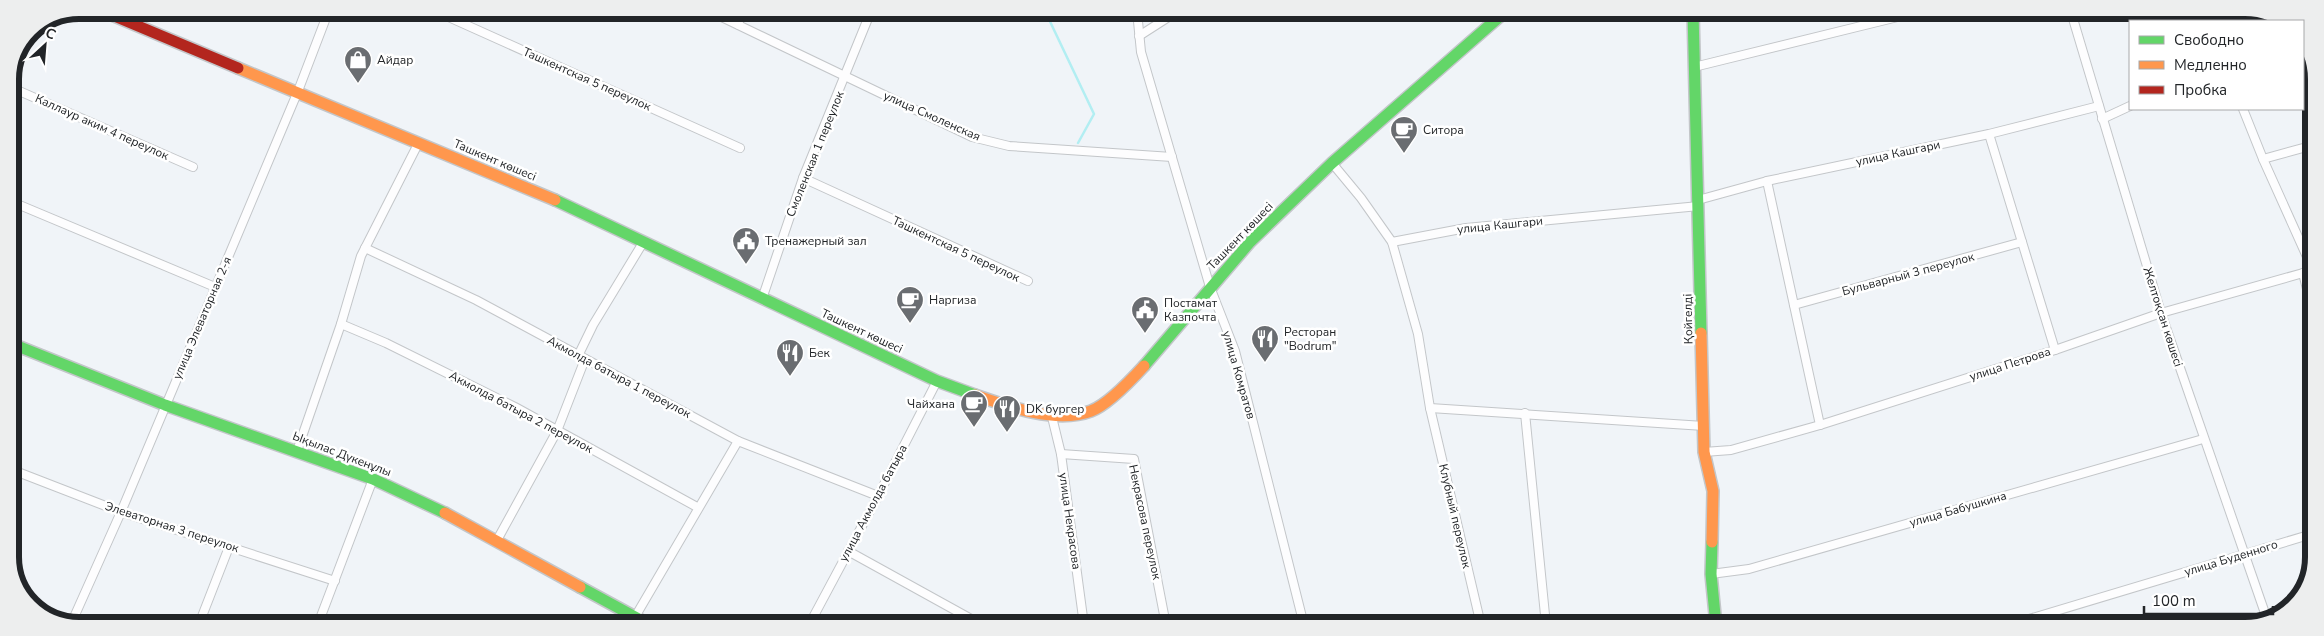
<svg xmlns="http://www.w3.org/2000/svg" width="2324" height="636" viewBox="0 0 2324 636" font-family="'Nunito Sans',sans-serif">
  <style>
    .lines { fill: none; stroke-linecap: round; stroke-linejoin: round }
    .stream { stroke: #b2eef2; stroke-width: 2.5 }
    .street-casing { stroke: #c3c6c9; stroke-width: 10 }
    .fast-casing { stroke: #c3c6c9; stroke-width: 14 }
    .slow-casing { stroke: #c3c6c9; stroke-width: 14 }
    .jam-casing { stroke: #c3c6c9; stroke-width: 14 }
    .street { stroke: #fdfdfe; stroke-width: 8 }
    .fast { stroke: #63d668; stroke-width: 11 }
    .slow { stroke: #ff974d; stroke-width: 11 }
    .jam { stroke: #b3261e; stroke-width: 11 }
    .labels { text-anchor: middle; stroke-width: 5; stroke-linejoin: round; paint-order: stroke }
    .poi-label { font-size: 12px; fill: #222528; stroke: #fff; text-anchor: start }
    .street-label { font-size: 12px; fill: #222528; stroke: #fff }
    .rim { fill: none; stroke: #222528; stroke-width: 6 }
  </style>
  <rect width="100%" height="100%" fill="#f0f4f8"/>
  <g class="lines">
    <!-- stream -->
    <path class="stream" d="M 1045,11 L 1094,114 L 1078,143"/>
    <defs>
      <g id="street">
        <path d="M 433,10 L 740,148"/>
        <path d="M 709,11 L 972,137 L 1009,146 L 1172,157"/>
        <path d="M 738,11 L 739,25"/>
        <path d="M 1137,11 L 1141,52 L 1210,287 L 1235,351 L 1304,625"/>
        <path d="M 2071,12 L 2161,313 L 2267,619"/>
        <path d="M 2205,12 L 2208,21"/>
        <path d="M 1139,36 L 1178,11"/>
        <path d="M 1694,67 L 1918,12"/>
        <path d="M 10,87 L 193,167"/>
        <path d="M 2243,109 L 2263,159 L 2312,268"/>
        <path d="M 2102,119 L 2130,106"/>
        <path d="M 1989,134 L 2055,350"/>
        <path d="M 2263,159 L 2314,145"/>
        <path d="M 1332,163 L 1361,198 L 1392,242 L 1418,334 L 1430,408 L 1481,625"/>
        <path d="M 803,178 L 1028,281"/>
        <path d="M 1767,181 L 1820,425"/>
        <path d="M 1698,200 L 1767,181 L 1989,134 L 2099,106"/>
        <path d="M 10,201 L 215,287"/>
        <path d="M 1392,242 L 1466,228 L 1699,206"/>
        <path d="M 365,248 L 476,300 L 738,441 L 878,496"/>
        <path d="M 2303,273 L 2313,313"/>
        <path d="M 762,299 L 803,178 L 871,11"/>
        <path d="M 1794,305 L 2022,242"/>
        <path d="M 341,324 L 386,343 L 515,407 L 697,507"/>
        <path d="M 578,356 L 593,325 L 644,241"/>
        <path d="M 1430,408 L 1704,426"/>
        <path d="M 1525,413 L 1546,625"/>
        <path d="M 1052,417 L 1061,454 L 1084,625"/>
        <path d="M 297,451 L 341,324 L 361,256 L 418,144"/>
        <path d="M 1704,452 L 1731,450 L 1820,425 L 2055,350 L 2161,313 L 2303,273 L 2313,267"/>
        <path d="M 1061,454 L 1134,459 L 1166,625"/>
        <path d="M 10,469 L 121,512 L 335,581"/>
        <path d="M 496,542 L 557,431 L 585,359"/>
        <path d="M 848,551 L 982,625"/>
        <path d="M 1711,574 L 1749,569 L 2203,439"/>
        <path d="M 635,617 L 738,441"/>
        <path d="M 71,624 L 121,512 L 298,91 L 329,10"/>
        <path d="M 199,624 L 229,547"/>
        <path d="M 318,624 L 373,479"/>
        <path d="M 422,624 L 427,619 L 442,624"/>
        <path d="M 809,625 L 878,496 L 937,381"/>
        <path d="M 2006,626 L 2312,534"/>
      </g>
      <g id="fast">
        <path d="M 1693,12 L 1701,333"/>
        <path d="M 555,200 L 937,381 L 975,395"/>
        <path d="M 10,343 L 165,405 L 373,479 L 445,513"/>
        <path d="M 1144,366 L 1250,242 L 1332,163 L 1506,11"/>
        <path d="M 1712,542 L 1711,574 L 1716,625"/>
        <path d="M 580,587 L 648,624"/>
      </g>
      <g id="slow">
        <path d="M 238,68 L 555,200"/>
        <path d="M 1701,333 L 1704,452 L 1713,491 L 1712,542"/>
        <path d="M 975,395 C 1009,407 1057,424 1091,411 C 1107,405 1133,378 1144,366"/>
        <path d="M 445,513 L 580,587"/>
      </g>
      <path id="jam" d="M 100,10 L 238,68"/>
    </defs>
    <!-- street casing -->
    <use href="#street" class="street-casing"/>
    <!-- fast casing -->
    <use href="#fast" class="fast-casing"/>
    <!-- slow casing -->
    <use href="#slow" class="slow-casing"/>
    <!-- jam casing -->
    <use href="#jam" class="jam-casing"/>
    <!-- street -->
    <use href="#street" class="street"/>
    <!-- fast -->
    <use href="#fast" class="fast"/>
    <!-- slow -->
    <use href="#slow" class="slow"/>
    <!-- jam -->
    <use href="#jam" class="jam"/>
  </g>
  <!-- icons -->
  <defs>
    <symbol id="shop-pin" viewBox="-11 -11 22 30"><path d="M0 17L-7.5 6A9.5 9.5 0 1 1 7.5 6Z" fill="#6a6d71" stroke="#fff"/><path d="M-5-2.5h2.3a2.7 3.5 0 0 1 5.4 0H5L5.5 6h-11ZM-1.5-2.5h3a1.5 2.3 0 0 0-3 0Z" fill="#fff"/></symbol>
    <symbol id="cafe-pin" viewBox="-11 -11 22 30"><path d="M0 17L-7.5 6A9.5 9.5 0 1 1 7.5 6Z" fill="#6a6d71" stroke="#fff"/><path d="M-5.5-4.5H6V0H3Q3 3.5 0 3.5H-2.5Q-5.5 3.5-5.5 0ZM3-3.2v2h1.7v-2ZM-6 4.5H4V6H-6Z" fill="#fff"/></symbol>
    <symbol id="civic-pin" viewBox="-11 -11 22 30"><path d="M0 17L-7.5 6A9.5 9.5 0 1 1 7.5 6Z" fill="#6a6d71" stroke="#fff"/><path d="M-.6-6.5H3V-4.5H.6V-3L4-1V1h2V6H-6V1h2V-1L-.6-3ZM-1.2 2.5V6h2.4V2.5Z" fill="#fff"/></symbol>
    <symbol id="restaurant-pin" viewBox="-11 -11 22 30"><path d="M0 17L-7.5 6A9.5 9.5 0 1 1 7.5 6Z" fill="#6a6d71" stroke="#fff"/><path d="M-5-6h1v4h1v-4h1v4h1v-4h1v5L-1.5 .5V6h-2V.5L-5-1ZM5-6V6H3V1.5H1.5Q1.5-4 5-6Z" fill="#fff"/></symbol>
  </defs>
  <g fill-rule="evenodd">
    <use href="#shop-pin" x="342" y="44" width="32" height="43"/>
    <use href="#cafe-pin" x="1388" y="114" width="32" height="43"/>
    <use href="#civic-pin" x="730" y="225" width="32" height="43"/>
    <use href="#cafe-pin" x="894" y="284" width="32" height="43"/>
    <use href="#civic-pin" x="1129" y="294" width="32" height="43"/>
    <use href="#restaurant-pin" x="1249" y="323" width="32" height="43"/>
    <use href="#restaurant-pin" x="774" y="337" width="32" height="43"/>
    <use href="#cafe-pin" x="958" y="388" width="32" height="43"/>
    <use href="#restaurant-pin" x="991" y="393" width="32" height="43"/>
  </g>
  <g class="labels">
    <!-- poi labels -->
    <g class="poi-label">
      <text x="377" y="64">Айдар</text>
      <text x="1423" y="134">Ситора</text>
      <text x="765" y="245">Тренажерный зал</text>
      <text x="929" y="304">Наргиза</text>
      <text x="1164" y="307">Постамат<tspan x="1164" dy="14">Казпочта</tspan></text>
      <text x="1284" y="336">Ресторан<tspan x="1284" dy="14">"Bodrum"</tspan></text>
      <text x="809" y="357">Бек</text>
      <text x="955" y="408" text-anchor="end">Чайхана</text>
      <text x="1026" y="413">DK бургер</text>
    </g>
    <!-- street labels -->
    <g class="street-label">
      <text transform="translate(587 79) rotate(24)" y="4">Ташкентская 5 переулок</text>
      <text transform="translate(932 116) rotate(24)" y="4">улица Смоленская</text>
      <text transform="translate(102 127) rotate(24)" y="4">Каллаур аким 4 переулок</text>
      <text transform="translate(1898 153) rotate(-12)" y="4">улица Кашгари</text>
      <text transform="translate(815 154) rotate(-68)" y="4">Смоленская 1 переулок</text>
      <text transform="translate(495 160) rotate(23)" y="4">Ташкент көшесі</text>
      <text transform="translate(1500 225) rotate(-6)" y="4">улица Кашгари</text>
      <text transform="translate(1240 236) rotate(-46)" y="4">Ташкент көшесі</text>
      <text transform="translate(956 249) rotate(25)" y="4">Ташкентская 5 переулок</text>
      <text transform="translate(1908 274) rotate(-15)" y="4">Бульварный 3 переулок</text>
      <text transform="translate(2163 317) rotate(72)" y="4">Желтоқсан көшесі</text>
      <text transform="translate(202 318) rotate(-67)" y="4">улица Элеваторная 2-я</text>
      <text transform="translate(1688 319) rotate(-91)" y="4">Қойгелді</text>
      <text transform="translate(862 331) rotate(25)" y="4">Ташкент көшесі</text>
      <text transform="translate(2010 364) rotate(-18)" y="4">улица Петрова</text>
      <text transform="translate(1239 375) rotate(74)" y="4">улица Комратов</text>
      <text transform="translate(619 377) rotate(28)" y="4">Акмолда батыра 1 переулок</text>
      <text transform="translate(521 412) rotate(28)" y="4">Акмолда батыра 2 переулок</text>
      <text transform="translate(342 454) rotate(21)" y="4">Ықылас Дүкенұлы</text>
      <text transform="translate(873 503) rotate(-62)" y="4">улица Акмолда батыра</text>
      <text transform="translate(1958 509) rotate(-16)" y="4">улица Бабушкина</text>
      <text transform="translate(1455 516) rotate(77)" y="4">Клубный переулок</text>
      <text transform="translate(1070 521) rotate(82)" y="4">улица Некрасова</text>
      <text transform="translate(1145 522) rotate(78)" y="4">Некрасова переулок</text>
      <text transform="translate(172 527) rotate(18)" y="4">Элеваторная 3 переулок</text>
      <text transform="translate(2231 558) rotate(-17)" y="4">улица Буденного</text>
    </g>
  </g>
  <!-- crop -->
  <path d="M0 0H2324V636H0ZM79 19H2245A60 60 0 0 1 2305 79V557A60 60 0 0 1 2245 617H79A60 60 0 0 1 19 557V79A60 60 0 0 1 79 19Z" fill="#edeeee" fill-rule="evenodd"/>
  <path class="rim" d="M79 19H2245A60 60 0 0 1 2305 79V557A60 60 0 0 1 2245 617H79A60 60 0 0 1 19 557V79A60 60 0 0 1 79 19Z"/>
  <!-- legend -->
  <rect x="2129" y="20" width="175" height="90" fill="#ffffff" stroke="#a7a8a9"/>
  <rect x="2139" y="36" width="25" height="8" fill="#63d668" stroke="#a7a8a9"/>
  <text x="2174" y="45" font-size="15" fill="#222528">Свободно</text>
  <rect x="2139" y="61" width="25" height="8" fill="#ff974d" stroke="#a7a8a9"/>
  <text x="2174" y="70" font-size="15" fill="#222528">Медленно</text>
  <rect x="2139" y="86" width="25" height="8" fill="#b3261e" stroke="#a7a8a9"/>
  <text x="2174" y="95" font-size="15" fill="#222528">Пробка</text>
  <!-- north arrow -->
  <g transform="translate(45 45) rotate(26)" stroke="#ffffff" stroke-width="4" paint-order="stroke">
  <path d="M0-4L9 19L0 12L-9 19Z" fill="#222528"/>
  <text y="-8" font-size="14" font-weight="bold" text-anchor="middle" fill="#222528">С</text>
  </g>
  <!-- scale -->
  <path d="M2144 606v8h129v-8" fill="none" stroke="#222528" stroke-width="2.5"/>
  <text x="2152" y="606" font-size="15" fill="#222528" stroke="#ffffff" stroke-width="4" paint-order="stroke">100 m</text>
</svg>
